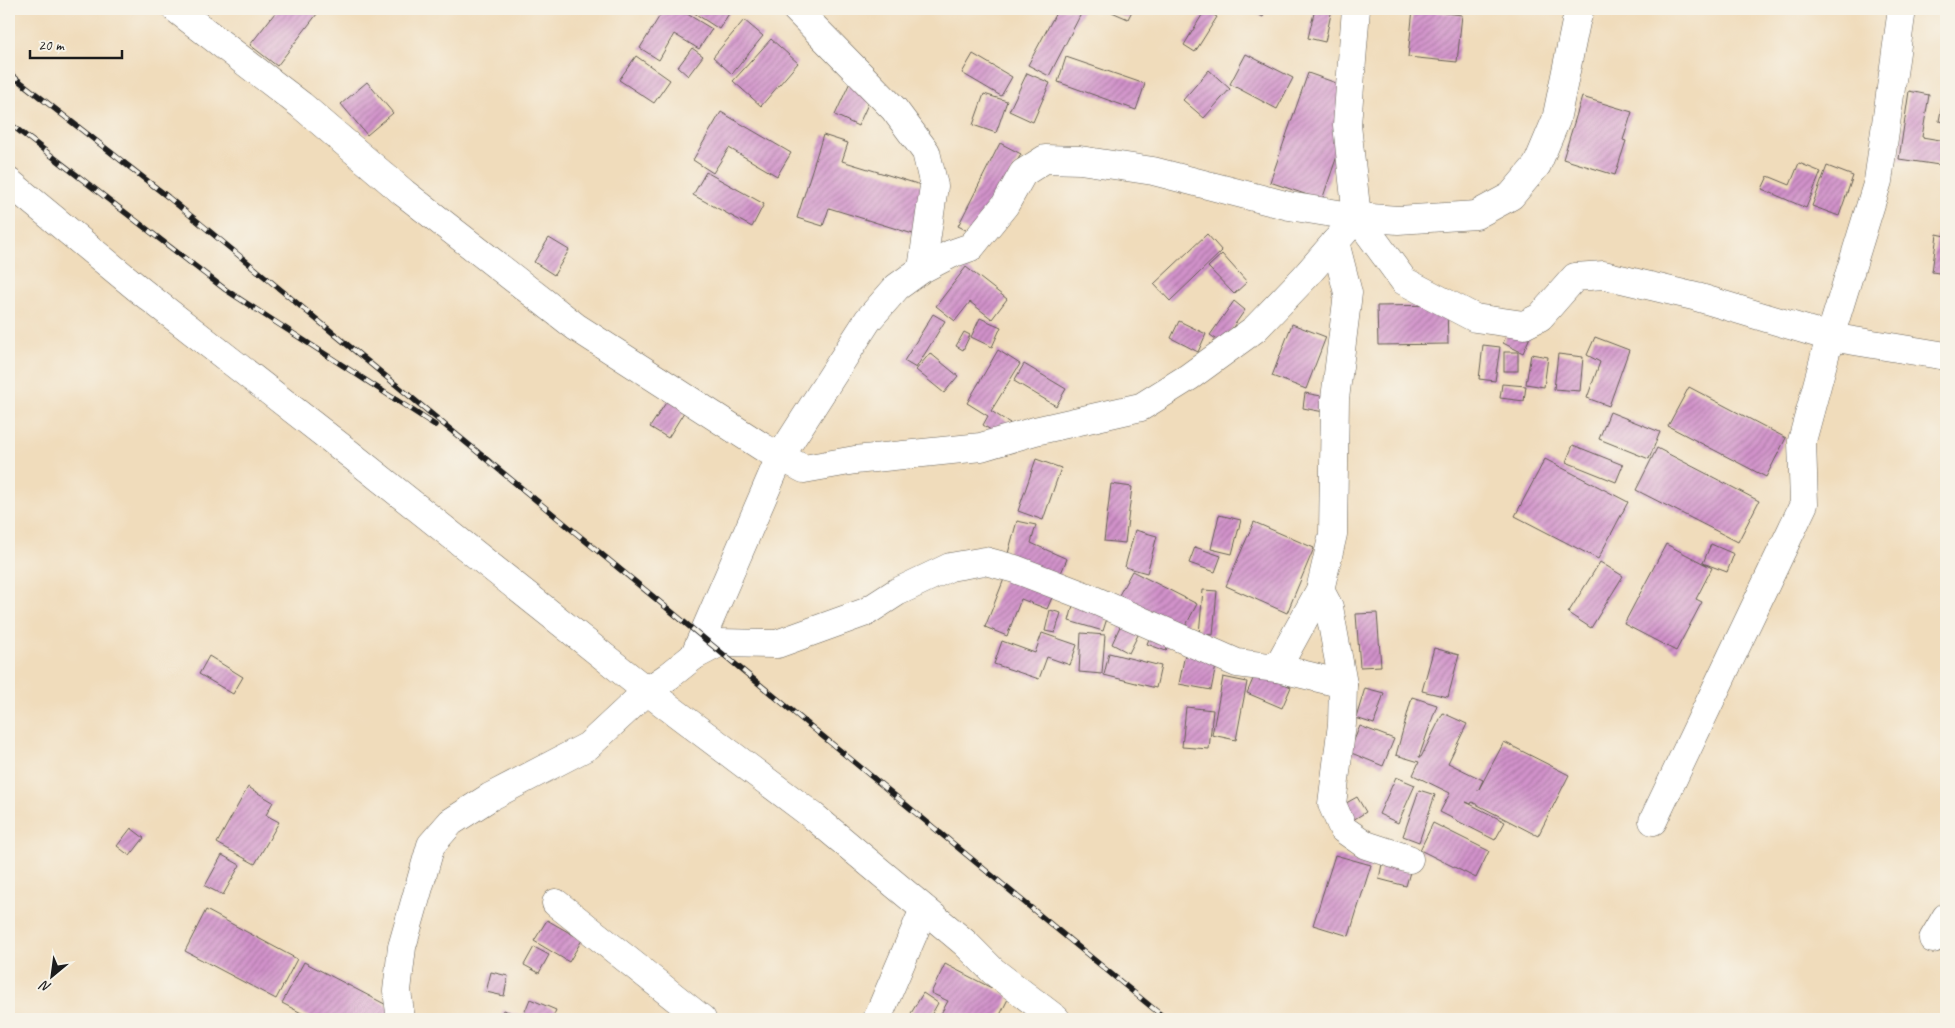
<svg xmlns="http://www.w3.org/2000/svg" width="1955" height="1028" viewBox="0 0 1955 1028" font-family="Caveat,sans-serif">
  <style>
    .building { fill: url(#building-hatch) }
    .lines { fill: none; stroke-linecap: round; stroke-linejoin: round }
    .minor-casing { stroke: #665f54; stroke-width: 29 }
    .minor { stroke: #fff; stroke-width: 28 }
    .rail-casing { stroke: #1c1c1c; stroke-width: 5.5 }
    .rail { stroke: #f7f3e8; stroke-width: 4; stroke-dasharray: 11; stroke-linecap: butt }
  </style>
  <defs>
    <pattern id="building-hatch" width="6" height="6" patternUnits="userSpaceOnUse" patternTransform="scale(1.25)"><rect width="6" height="6" fill="#d192ca"/><path d="M-1 1l2-2M0 6l6-6M5 7l2-2" fill="none" stroke="#a976a3"/></pattern>
  </defs>
  <rect width="100%" height="100%" fill="#f7f3e8"/>
  <filter id="ink" filterUnits="userSpaceOnUse"><feTurbulence type="fractalNoise" baseFrequency=".02" numOctaves="2"/><feDisplacementMap in="SourceGraphic" scale="10" xChannelSelector="R" yChannelSelector="G"/><feConvolveMatrix kernelMatrix="1 2 1 2 8 2 1 2 1" color-interpolation-filters="sRGB"/></filter>
  <filter id="wash" filterUnits="userSpaceOnUse"><feTurbulence type="fractalNoise" baseFrequency=".0096" numOctaves="4" result="noise"/><feDisplacementMap in="SourceGraphic" scale="20" xChannelSelector="R" yChannelSelector="G"/><feGaussianBlur stdDeviation="1.12" result="paint"/><feColorMatrix in="noise" values="0 0 0 0 0 0 0 0 0 0 0 0 0 0 0 0 0 1.4 0 .05"/><feComposite in="paint" operator="in"/></filter>
  <g filter="url(#wash)">
    <rect width="100%" height="100%" fill="#f0dcbb"/>
    <g id="blocks">
      <!-- building -->
      <g class="building">
        <path d="M 278,9 L 310,9 L 317,14 L 277,66 L 250,45 Z"/>
        <path d="M 664,9 L 679,9 L 712,29 L 699,49 L 674,34 L 659,60 L 640,48 Z"/>
        <path d="M 688,9 L 732,9 L 719,29 Z"/>
        <path d="M 1058,9 L 1083,10 L 1049,76 L 1028,65 Z"/>
        <path d="M 1105,9 L 1133,9 L 1128,19 Z"/>
        <path d="M 1247,9 L 1266,9 L 1263,17 Z"/>
        <path d="M 1315,9 L 1332,9 L 1325,42 L 1308,38 Z"/>
        <path d="M 1413,9 L 1462,15 L 1457,62 L 1408,57 Z"/>
        <path d="M 1205,10 L 1217,17 L 1195,52 L 1184,45 Z"/>
        <path d="M 744,20 L 763,36 L 732,74 L 713,57 Z"/>
        <path d="M 771,39 L 798,63 L 761,106 L 733,81 Z"/>
        <path d="M 692,48 L 703,56 L 688,76 L 678,67 Z"/>
        <path d="M 973,54 L 1012,77 L 1001,96 L 962,73 Z"/>
        <path d="M 1246,54 L 1293,78 L 1277,109 L 1230,84 Z"/>
        <path d="M 636,56 L 670,80 L 654,103 L 619,80 Z"/>
        <path d="M 1066,57 L 1145,84 L 1136,110 L 1058,82 Z"/>
        <path d="M 1209,70 L 1230,89 L 1204,118 L 1183,100 Z"/>
        <path d="M 1027,73 L 1050,83 L 1033,122 L 1009,111 Z"/>
        <path d="M 1308,73 L 1359,91 L 1322,200 L 1270,182 Z"/>
        <path d="M 851,80 L 874,91 L 858,126 L 835,115 Z"/>
        <path d="M 367,82 L 393,113 L 367,135 L 341,104 Z"/>
        <path d="M 1909,91 L 1929,95 L 1922,137 L 1946,141 L 1946,166 L 1899,159 Z"/>
        <path d="M 984,94 L 1007,101 L 996,133 L 973,125 Z"/>
        <path d="M 1582,97 L 1632,112 L 1623,140 L 1626,141 L 1615,175 L 1563,159 Z"/>
        <path d="M 1943,100 L 1946,101 L 1946,122 L 1939,121 Z"/>
        <path d="M 721,112 L 791,153 L 777,176 L 729,148 L 713,173 L 693,160 Z"/>
        <path d="M 823,135 L 848,143 L 842,161 L 944,192 L 929,239 L 829,208 L 823,226 L 797,218 Z"/>
        <path d="M 1000,143 L 1021,154 L 978,236 L 958,226 Z"/>
        <path d="M 1799,163 L 1821,172 L 1806,208 L 1762,189 L 1768,176 L 1790,185 Z"/>
        <path d="M 1827,166 L 1853,176 L 1839,216 L 1812,206 Z"/>
        <path d="M 706,172 L 764,204 L 752,227 L 693,195 Z"/>
        <path d="M 1207,234 L 1222,251 L 1170,301 L 1154,284 Z"/>
        <path d="M 1937,234 L 1946,236 L 1946,274 L 1932,272 Z"/>
        <path d="M 549,238 L 569,250 L 554,275 L 534,262 Z"/>
        <path d="M 1222,254 L 1247,282 L 1234,294 L 1208,267 Z"/>
        <path d="M 966,267 L 1007,299 L 992,319 L 970,302 L 955,321 L 936,306 Z"/>
        <path d="M 1234,301 L 1245,310 L 1222,343 L 1210,335 Z"/>
        <path d="M 1447,305 L 1448,344 L 1378,345 L 1377,306 Z"/>
        <path d="M 933,314 L 945,321 L 916,368 L 904,361 Z"/>
        <path d="M 980,318 L 1001,327 L 992,347 L 971,337 Z"/>
        <path d="M 1179,321 L 1206,334 L 1198,352 L 1171,338 Z"/>
        <path d="M 1292,324 L 1326,337 L 1306,389 L 1272,376 Z"/>
        <path d="M 1510,327 L 1530,337 L 1523,353 L 1503,343 Z"/>
        <path d="M 964,332 L 970,335 L 963,350 L 956,346 Z"/>
        <path d="M 1595,337 L 1629,350 L 1609,406 L 1587,398 L 1600,362 L 1587,355 Z"/>
        <path d="M 1483,345 L 1500,347 L 1495,381 L 1479,379 Z"/>
        <path d="M 998,350 L 1020,364 L 991,411 L 1010,423 L 1000,436 L 983,425 L 988,416 L 967,403 Z"/>
        <rect x="1504" y="352" width="14" height="19"/>
        <path d="M 930,353 L 958,376 L 944,393 L 916,370 Z"/>
        <path d="M 1531,354 L 1548,357 L 1544,387 L 1526,384 Z"/>
        <path d="M 1558,354 L 1583,357 L 1580,391 L 1554,389 Z"/>
        <path d="M 1024,364 L 1066,389 L 1056,406 L 1014,381 Z"/>
        <path d="M 1502,384 L 1526,386 L 1524,401 L 1500,398 Z"/>
        <path d="M 1689,387 L 1786,438 L 1766,477 L 1668,426 Z"/>
        <path d="M 1305,393 L 1332,398 L 1329,413 L 1303,408 Z"/>
        <path d="M 669,398 L 686,409 L 668,438 L 650,427 Z"/>
        <path d="M 1610,412 L 1660,432 L 1649,459 L 1599,439 Z"/>
        <path d="M 1573,445 L 1623,465 L 1616,482 L 1566,462 Z"/>
        <path d="M 1657,448 L 1759,501 L 1738,542 L 1636,490 Z"/>
        <path d="M 1036,459 L 1061,468 L 1043,520 L 1018,511 Z"/>
        <path d="M 1545,459 L 1628,502 L 1598,559 L 1515,516 Z"/>
        <path d="M 1111,484 L 1132,487 L 1125,543 L 1104,541 Z"/>
        <path d="M 1219,515 L 1241,520 L 1232,554 L 1211,549 Z"/>
        <path d="M 1017,521 L 1036,525 L 1031,543 L 1067,559 L 1058,580 L 1007,557 Z"/>
        <path d="M 1254,522 L 1314,548 L 1287,613 L 1226,586 Z"/>
        <path d="M 1135,530 L 1157,536 L 1147,573 L 1125,567 Z"/>
        <path d="M 1666,544 L 1712,568 L 1696,599 L 1702,602 L 1676,651 L 1624,624 Z"/>
        <path d="M 1711,544 L 1734,554 L 1727,572 L 1703,563 Z"/>
        <path d="M 1195,547 L 1221,556 L 1215,572 L 1189,563 Z"/>
        <path d="M 1600,562 L 1623,576 L 1591,628 L 1568,613 Z"/>
        <path d="M 1132,571 L 1197,604 L 1184,629 L 1119,595 Z"/>
        <path d="M 1006,574 L 1054,593 L 1047,609 L 1021,599 L 1007,636 L 985,627 Z"/>
        <path d="M 1203,590 L 1217,591 L 1213,635 L 1199,634 Z"/>
        <path d="M 1074,602 L 1109,612 L 1103,631 L 1069,621 Z"/>
        <path d="M 1050,610 L 1061,613 L 1055,633 L 1045,631 Z"/>
        <path d="M 1377,613 L 1381,666 L 1360,667 L 1356,614 Z"/>
        <path d="M 1122,622 L 1140,631 L 1129,653 L 1112,644 Z"/>
        <path d="M 1152,631 L 1170,637 L 1166,651 L 1147,644 Z"/>
        <path d="M 1042,633 L 1077,645 L 1070,665 L 1047,657 L 1039,679 L 994,664 L 1002,641 L 1035,653 Z"/>
        <path d="M 1081,633 L 1105,635 L 1102,674 L 1079,672 Z"/>
        <path d="M 1434,648 L 1459,655 L 1448,697 L 1422,691 Z"/>
        <path d="M 1186,649 L 1218,656 L 1211,690 L 1179,684 Z"/>
        <path d="M 1109,653 L 1161,666 L 1156,688 L 1104,675 Z"/>
        <path d="M 209,656 L 243,677 L 233,694 L 199,674 Z"/>
        <path d="M 1256,672 L 1291,687 L 1282,708 L 1247,693 Z"/>
        <path d="M 1223,677 L 1247,682 L 1236,740 L 1212,735 Z"/>
        <path d="M 1365,688 L 1384,693 L 1374,724 L 1356,718 Z"/>
        <path d="M 1412,697 L 1437,705 L 1419,757 L 1421,757 L 1443,713 L 1467,724 L 1448,763 L 1483,780 L 1478,791 L 1504,742 L 1569,775 L 1538,836 L 1472,802 L 1471,804 L 1466,802 L 1505,822 L 1495,840 L 1440,812 L 1450,793 L 1413,775 L 1419,762 L 1396,755 Z"/>
        <path d="M 1186,707 L 1213,710 L 1209,749 L 1182,747 Z"/>
        <path d="M 1360,726 L 1394,739 L 1383,766 L 1349,752 Z"/>
        <path d="M 1396,777 L 1415,785 L 1398,823 L 1379,814 Z"/>
        <path d="M 248,787 L 273,802 L 266,815 L 279,822 L 255,864 L 217,843 Z"/>
        <path d="M 1419,790 L 1435,795 L 1419,842 L 1403,836 Z"/>
        <path d="M 1357,797 L 1366,812 L 1348,823 L 1339,807 Z"/>
        <path d="M 1433,823 L 1489,851 L 1476,878 L 1420,850 Z"/>
        <path d="M 131,828 L 144,838 L 130,856 L 117,846 Z"/>
        <path d="M 222,855 L 240,865 L 223,895 L 205,886 Z"/>
        <path d="M 1335,855 L 1371,865 L 1349,936 L 1313,925 Z"/>
        <path d="M 1382,864 L 1410,872 L 1406,886 L 1379,879 Z"/>
        <path d="M 206,910 L 297,959 L 276,999 L 185,951 Z"/>
        <path d="M 547,920 L 582,940 L 569,962 L 534,941 Z"/>
        <path d="M 534,947 L 549,955 L 539,973 L 524,965 Z"/>
        <path d="M 304,962 L 400,1012 L 396,1019 L 313,1019 L 282,1003 Z"/>
        <path d="M 945,964 L 1009,997 L 998,1019 L 938,1019 L 948,1001 L 931,993 Z"/>
        <path d="M 491,972 L 508,976 L 504,996 L 486,992 Z"/>
        <path d="M 923,993 L 938,1003 L 929,1019 L 917,1019 L 910,1015 Z"/>
        <path d="M 530,999 L 556,1010 L 552,1019 L 530,1019 L 523,1016 Z"/>
        <path d="M 503,1010 L 521,1016 L 520,1019 L 500,1019 Z"/>
      </g>
    </g>
  </g>
  <g filter="url(#ink)">
    <use href="#blocks" fill-opacity="0" stroke="#665f54" stroke-width="1"/>
    <g class="lines">
      <defs>
        <g id="minor">
          <path d="M 176,9 L 301,105 L 404,193 L 576,327 L 764,448 L 804,469 L 855,460 L 981,447 L 1035,431 L 1141,407 L 1189,377 L 1255,329 L 1305,277 L 1357,217 L 1398,220 L 1476,215 L 1511,196 L 1537,165 L 1556,120 L 1576,22 L 1580,9"/>
          <path d="M 796,9 L 894,109 L 926,152 L 934,186 L 922,269"/>
          <path d="M 1356,9 L 1347,125 L 1357,217 L 1404,281 L 1475,318 L 1524,325 L 1540,317 L 1575,277 L 1604,275 L 1697,297 L 1830,337 L 1946,356"/>
          <path d="M 9,182 L 141,291 L 341,447 L 647,691 L 813,816 L 965,943 L 993,971 L 1056,1019"/>
          <path d="M 1320,590 L 1329,607 L 1343,684 L 1342,724 L 1332,804 L 1343,829 L 1366,845 L 1409,859"/>
          <path d="M 694,656 L 780,457 L 868,320 L 897,287 L 922,269 L 951,254 L 971,247 L 1005,205 L 1023,173 L 1045,159 L 1080,160 L 1153,171 L 1289,206 L 1357,217"/>
          <path d="M 1277,668 L 1320,590 L 1333,534 L 1335,399 L 1348,293 L 1335,242"/>
          <path d="M 1653,821 L 1804,504 L 1802,441 L 1830,337 L 1878,181 L 1902,9"/>
          <path d="M 556,903 L 702,1019"/>
          <path d="M 1933,939 L 1946,917"/>
          <path d="M 401,1019 L 397,991 L 402,947 L 431,845 L 451,822 L 490,797 L 588,746 L 647,691 L 669,676 L 694,656 L 719,643 L 777,644 L 866,612 L 897,592 L 950,567 L 985,561 L 1015,569 L 1085,596 L 1237,663 L 1277,668 L 1343,684"/>
          <path d="M 877,1019 L 924,909"/>
        </g>
      </defs>
      <!-- minor casing -->
      <use href="#minor" class="minor-casing"/>
      <!-- minor -->
      <use href="#minor" class="minor"/>
      <defs>
        <g id="rail">
          <path d="M 9,73 L 168,197 L 1166,1019"/>
          <path d="M 9,123 L 226,290 L 435,425"/>
        </g>
      </defs>
      <!-- rail casing -->
      <use href="#rail" class="rail-casing"/>
      <!-- rail -->
      <use href="#rail" class="rail"/>
    </g>
  </g>
  <!-- margin -->
  <rect width="1955" height="1028" fill="none" stroke="#f7f3e8" stroke-width="30"/>
  <!-- north arrow -->
  <g transform="translate(52 976) rotate(209)" stroke="#f7f3e8" stroke-width="4" paint-order="stroke">
  <path d="M0-4L9 19L0 12L-9 19Z" fill="#1c1c1c"/>
  <text y="-8" font-size="14" font-weight="bold" text-anchor="middle" fill="#1c1c1c">N</text>
  </g>
  <!-- scale -->
  <path d="M30 50v8h92v-8" fill="none" stroke="#1c1c1c" stroke-width="2.5"/>
  <text x="38" y="50" font-size="15" fill="#1c1c1c" stroke="#f7f3e8" stroke-width="4" paint-order="stroke">20 m</text>
</svg>
